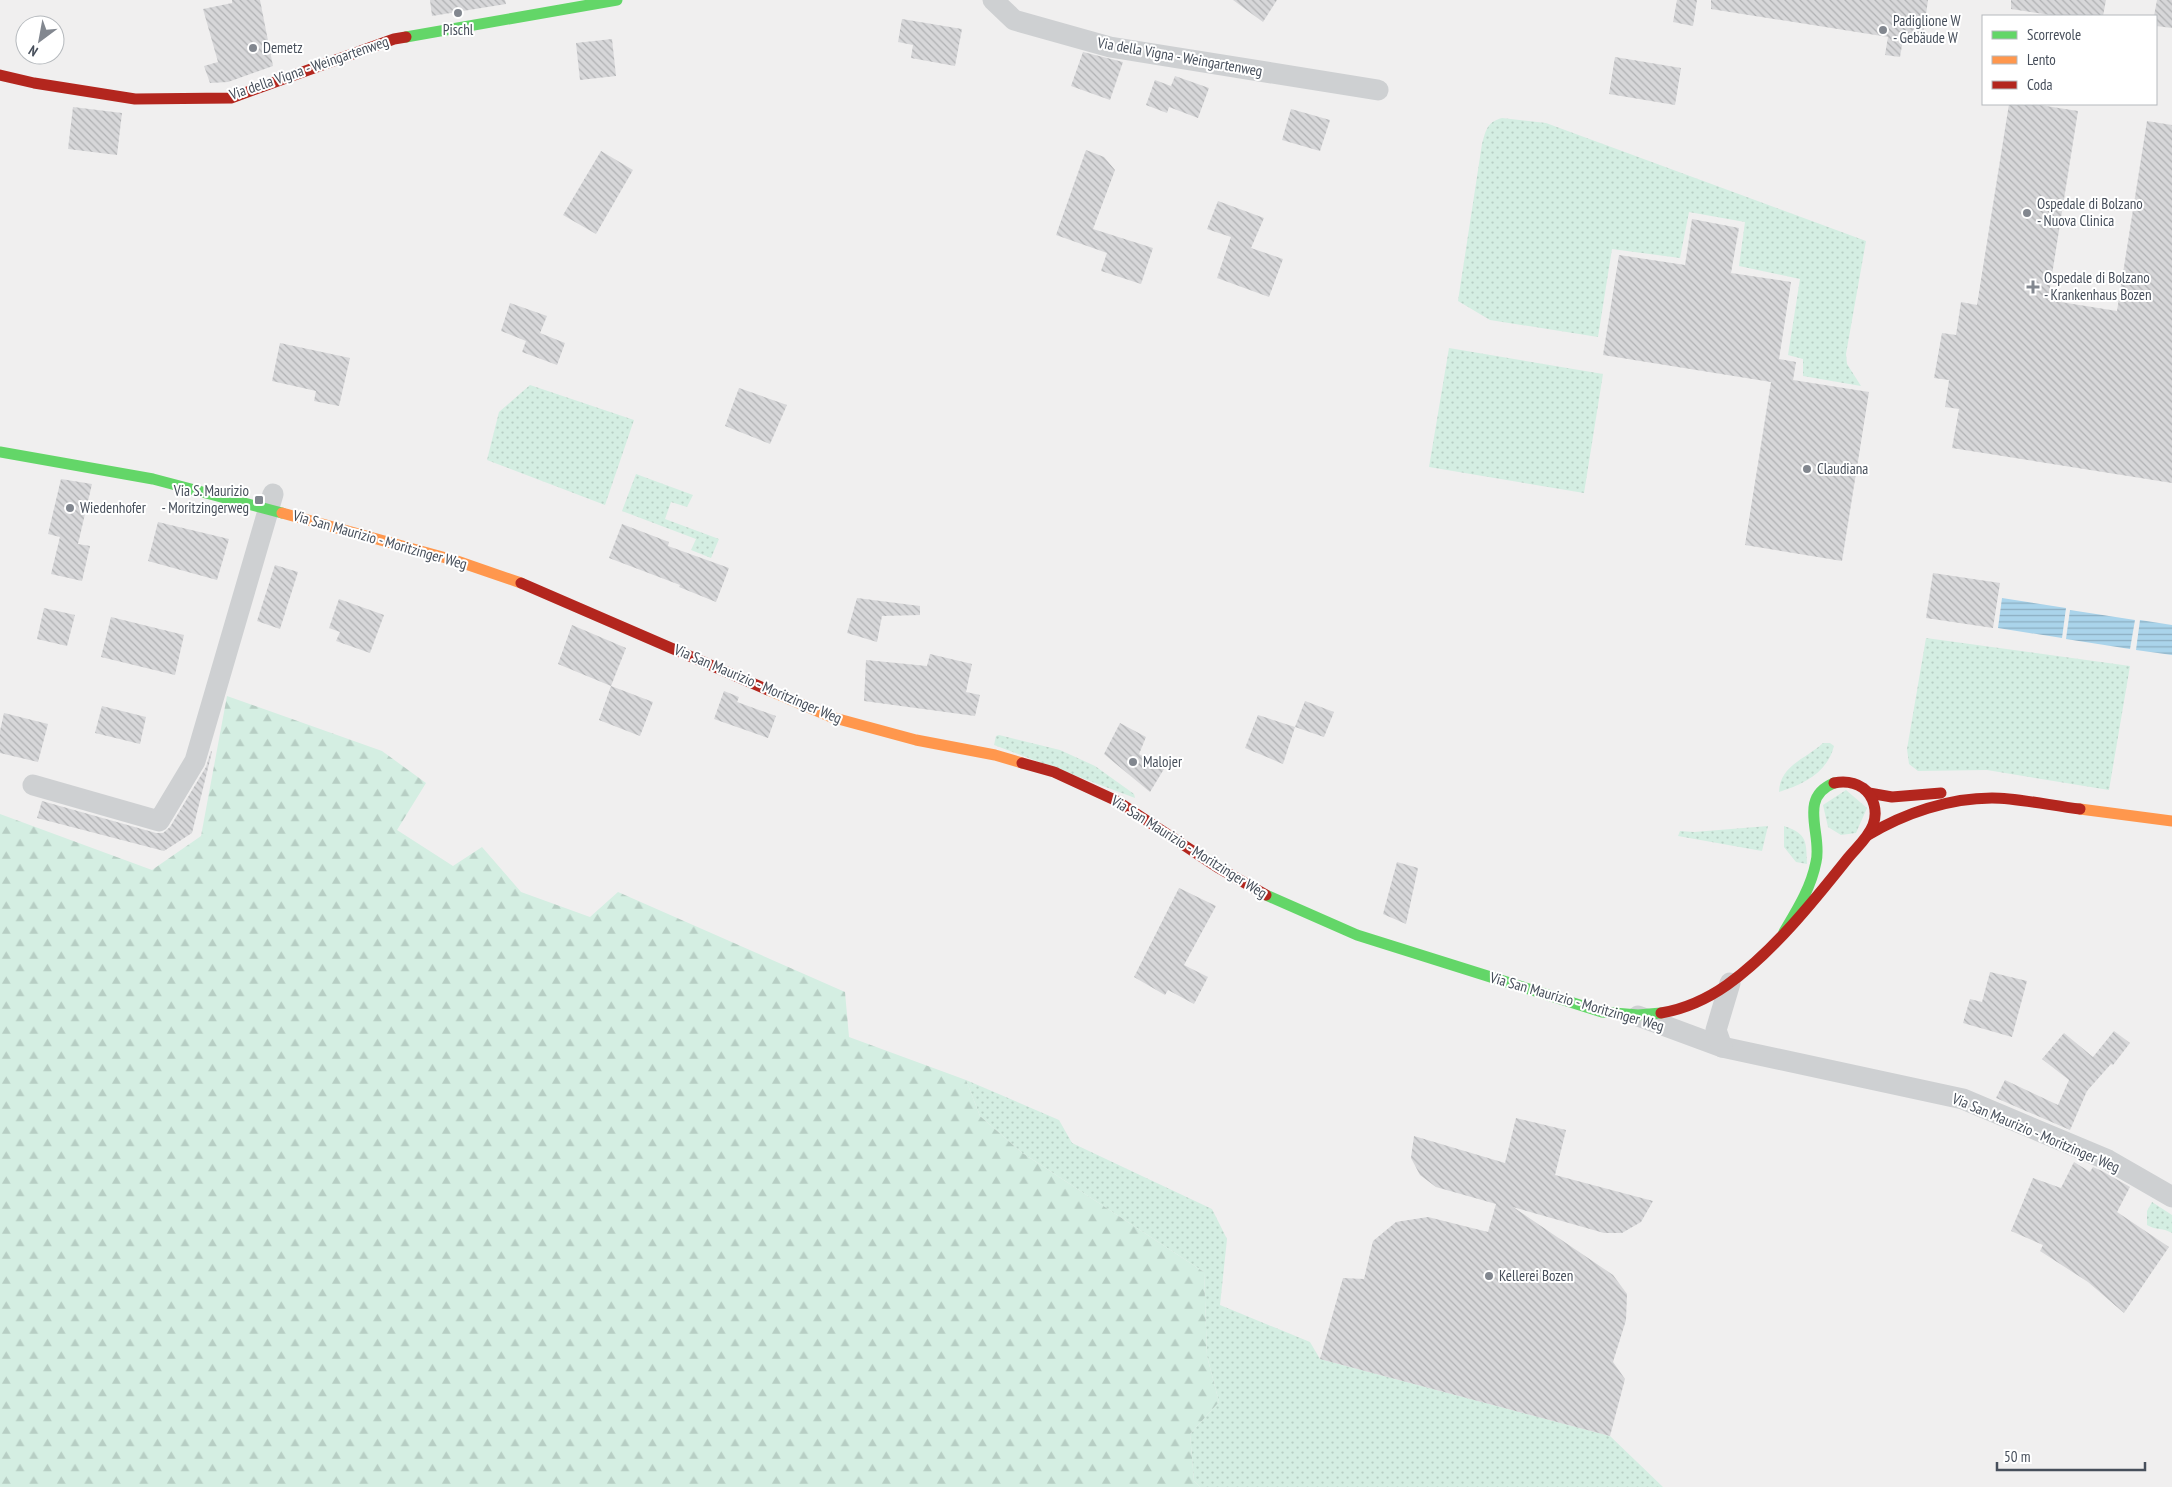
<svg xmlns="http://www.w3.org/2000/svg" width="2172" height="1487" viewBox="0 0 2172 1487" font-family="'PT Sans Narrow',sans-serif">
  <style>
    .grass { fill: url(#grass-dots) }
    .forest { fill: url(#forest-firs) }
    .water { fill: url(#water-rules) }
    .building { fill: url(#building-back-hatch) }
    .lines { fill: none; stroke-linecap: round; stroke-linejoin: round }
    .street { stroke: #ced0d2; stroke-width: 21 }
    .fast { stroke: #63d668; stroke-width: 11 }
    .slow { stroke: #ff974d; stroke-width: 11 }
    .jam { stroke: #b3261e; stroke-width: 11 }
    .poi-dot { fill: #82878f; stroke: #fff; stroke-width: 2 }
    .labels { text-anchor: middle; stroke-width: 4; stroke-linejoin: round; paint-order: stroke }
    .poi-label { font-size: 15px; fill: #474f5b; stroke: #fff; text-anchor: start }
    .street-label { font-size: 15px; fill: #474f5b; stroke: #fff }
  </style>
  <defs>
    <pattern id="grass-dots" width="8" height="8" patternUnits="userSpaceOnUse" patternTransform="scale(1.25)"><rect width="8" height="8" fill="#d4eee2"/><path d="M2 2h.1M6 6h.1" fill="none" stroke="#b7cec4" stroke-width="1.8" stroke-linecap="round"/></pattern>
    <pattern id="forest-firs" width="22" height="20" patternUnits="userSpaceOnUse" patternTransform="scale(1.25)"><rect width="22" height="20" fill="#d4eee2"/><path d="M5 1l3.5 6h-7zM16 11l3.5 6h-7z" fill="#b7cec4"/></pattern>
    <pattern id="water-rules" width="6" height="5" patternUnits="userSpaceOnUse" patternTransform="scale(1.25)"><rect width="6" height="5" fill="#aad4eb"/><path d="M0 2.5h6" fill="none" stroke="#8caec1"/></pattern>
    <pattern id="building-back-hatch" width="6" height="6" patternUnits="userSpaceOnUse" patternTransform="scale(1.25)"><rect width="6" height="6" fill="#d7d7d9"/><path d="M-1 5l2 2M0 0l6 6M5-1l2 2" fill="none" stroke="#b0b1b3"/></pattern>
  </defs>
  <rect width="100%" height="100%" fill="#f0efef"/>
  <!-- grass -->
  <g class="grass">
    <path d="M 1502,118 L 1546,123 L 1866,241 L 1846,354 L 1847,364 L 1861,386 L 1803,376 L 1803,359 L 1788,355 L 1800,279 L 1739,266 L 1745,222 L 1689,212 L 1680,258 L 1612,249 L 1598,337 L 1490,320 L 1458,301 L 1482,144 C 1486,130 1487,122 1502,118 Z"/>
    <path d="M 1449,348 L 1603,374 L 1584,493 L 1429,467 Z"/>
    <path d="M 530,385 L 634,420 L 605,505 L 487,460 L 499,412 Z"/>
    <path d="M 636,474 L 693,495 L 687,507 L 671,502 L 665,519 L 719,539 L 711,558 L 691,550 L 696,539 L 622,511 Z"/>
    <path d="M 1926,638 L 2130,666 L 2109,790 L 1987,770 L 1918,771 L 1909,764 L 1907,749 Z"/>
    <path d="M 999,735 L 1060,750 L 1095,766 L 1134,794 L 1135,798 L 994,745 L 996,736 Z"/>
    <path d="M 1823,743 L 1830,743 L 1834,746 C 1827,773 1804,784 1779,792 C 1780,765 1806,759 1823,743 Z"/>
    <path d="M 1846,790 L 1867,808 L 1856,833 L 1841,835 L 1828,827 L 1823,805 Z"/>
    <path d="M 1768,826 L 1762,851 L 1678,836 L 1680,831 L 1694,832 Z"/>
    <path d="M 1784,826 C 1808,834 1806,842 1807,864 L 1796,862 L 1784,847 Z"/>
    <path d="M 966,1080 L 1059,1120 L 1072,1143 L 1212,1209 L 1227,1239 L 1220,1305 L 1310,1342 L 1320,1359 L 1610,1436 L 1663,1487 L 1200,1487 L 1194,1481 L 1190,1434 L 1219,1402 L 1207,1356 L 1204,1272 L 1021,1152 L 980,1116 Z"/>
    <path d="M 2152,1202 L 2172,1215 L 2172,1233 C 2164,1228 2155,1230 2147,1225 L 2147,1211 Z"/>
  </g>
  <!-- forest -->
  <path class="forest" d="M 227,696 L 382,751 L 426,783 L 397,830 L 453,866 L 482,847 L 521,892 L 590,917 L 618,892 L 845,992 L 849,1037 L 966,1080 L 980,1116 L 1021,1152 L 1204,1272 L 1207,1356 L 1219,1402 L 1190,1434 L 1194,1481 L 1200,1487 L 0,1487 L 0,814 L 152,870 L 201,836 Z"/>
  <!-- water -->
  <g class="water">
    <path d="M 2002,598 L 2066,608 L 2062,638 L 1998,628 Z"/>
    <path d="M 2070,610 L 2135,620 L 2130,649 L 2066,639 Z"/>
    <path d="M 2140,620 L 2172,625 L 2172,655 L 2136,650 Z"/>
  </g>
  <!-- building -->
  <g class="building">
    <path d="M 232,0 L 260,0 L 273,66 L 228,82 L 210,83 L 204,66 L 218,62 L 203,9 L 232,3 Z"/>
    <path d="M 430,0 L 505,0 L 506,4 L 432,16 Z"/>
    <path d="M 1233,0 L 1277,0 L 1263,22 Z"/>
    <path d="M 1677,0 L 1697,0 L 1693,26 L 1673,22 Z"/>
    <path d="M 1711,0 L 1928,0 L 1923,37 L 1904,34 L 1900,57 L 1885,55 L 1888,37 L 1711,9 Z"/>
    <path d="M 2011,0 L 2106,0 L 2103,16 L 2057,16 L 2011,9 Z"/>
    <path d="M 2157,0 L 2172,0 L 2172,28 L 2156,26 L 2156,16 L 2154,16 Z"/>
    <path d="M 902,19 L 962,29 L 955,66 L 911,58 L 913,45 L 898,42 Z"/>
    <path d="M 612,39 L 616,76 L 580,80 L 576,43 Z"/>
    <path d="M 1083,52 L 1123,62 L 1110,100 L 1071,86 Z"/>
    <path d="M 1615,57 L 1681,68 L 1675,105 L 1609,94 Z"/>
    <path d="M 1175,76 L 1209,88 L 1198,118 L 1169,107 L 1167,113 L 1146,105 L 1155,80 L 1171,86 Z"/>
    <path d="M 2009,104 L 2033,104 L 2078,111 L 2048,300 L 2117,311 L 2147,121 L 2172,125 L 2172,483 L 1952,448 L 1959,409 L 1945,407 L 1949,380 L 1934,378 L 1942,333 L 1956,335 L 1961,302 L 1977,305 Z"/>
    <path d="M 73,107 L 122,113 L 117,155 L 68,149 Z"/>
    <path d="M 1291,109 L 1330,120 L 1320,151 L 1282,140 Z"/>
    <path d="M 1086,150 L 1104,157 L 1115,170 L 1093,229 L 1153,248 L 1141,284 L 1101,271 L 1107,253 L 1056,235 Z"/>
    <path d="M 601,151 L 633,170 L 596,234 L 563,215 Z"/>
    <path d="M 1218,201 L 1264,218 L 1251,248 L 1283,259 L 1269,297 L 1217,278 L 1231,237 L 1207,229 Z"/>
    <path d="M 1692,219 L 1739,228 L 1731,273 L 1791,282 L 1779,359 L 1796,362 L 1793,380 L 1869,392 L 1842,561 L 1745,545 L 1771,382 L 1603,355 L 1619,255 L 1685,265 Z"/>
    <path d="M 510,303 L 547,316 L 540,333 L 565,343 L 557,365 L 522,352 L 526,341 L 501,331 Z"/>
    <path d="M 280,343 L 350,358 L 339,406 L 314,401 L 316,391 L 272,381 Z"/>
    <path d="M 739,388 L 787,405 L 770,444 L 725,426 Z"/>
    <path d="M 61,479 L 92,484 L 78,544 L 90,546 L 82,581 L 51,574 L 60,537 L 48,534 Z"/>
    <path d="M 158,522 L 229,539 L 217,580 L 148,561 Z"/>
    <path d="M 622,524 L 669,542 L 668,546 L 729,568 L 716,602 L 679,587 L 680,585 L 609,558 Z"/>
    <path d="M 275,565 L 298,572 L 280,629 L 257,621 Z"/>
    <path d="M 1933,573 L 2000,583 L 1993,628 L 1926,618 Z"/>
    <path d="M 857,598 L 920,606 L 920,615 L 882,616 L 877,642 L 847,633 Z"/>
    <path d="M 339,599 L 384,615 L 370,653 L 336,641 L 340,632 L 329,628 Z"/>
    <path d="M 44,608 L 75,615 L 67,646 L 37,639 Z"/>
    <path d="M 111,617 L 184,635 L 175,675 L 101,657 Z"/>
    <path d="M 572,625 L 626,648 L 611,686 L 558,664 Z"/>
    <path d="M 930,654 L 972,664 L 966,692 L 980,695 L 975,716 L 864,701 L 866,660 L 927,666 Z"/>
    <path d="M 611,686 L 653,702 L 640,736 L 599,720 Z"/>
    <path d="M 724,691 L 739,697 L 737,702 L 776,716 L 768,738 L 714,719 Z"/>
    <path d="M 1305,701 L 1334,712 L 1324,737 L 1295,727 Z"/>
    <path d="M 102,706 L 146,717 L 140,744 L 95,733 Z"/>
    <path d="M 4,713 L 48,724 L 38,762 L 0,753 L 0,731 Z"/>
    <path d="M 1258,715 L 1295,727 L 1283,764 L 1245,748 Z"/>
    <path d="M 1120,723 L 1146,737 L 1139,754 L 1164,769 L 1150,792 L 1104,754 Z"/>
    <path d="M 211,751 L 212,752 L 192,833 L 164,851 L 37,818 L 42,801 L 156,833 L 163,833 L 170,827 L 206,767 Z"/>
    <path d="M 1397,862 L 1418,868 L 1406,924 L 1383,914 Z"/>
    <path d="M 1179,888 L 1216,906 L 1184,965 L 1208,977 L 1194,1004 L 1168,990 L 1165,995 L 1134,977 Z"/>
    <path d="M 1990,972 L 2027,981 L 2012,1037 L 1963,1023 L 1970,999 L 1982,1002 Z"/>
    <path d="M 2114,1031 L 2130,1043 L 2113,1065 L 2111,1064 L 2087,1091 L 2070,1130 L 1996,1098 L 2005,1080 L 2058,1105 L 2069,1080 L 2042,1059 L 2064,1033 L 2093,1057 Z"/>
    <path d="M 1516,1118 L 1566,1130 L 1555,1175 L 1653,1201 L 1641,1222 L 1622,1233 L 1604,1233 L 1513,1207 L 1613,1275 L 1627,1294 L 1626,1320 L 1613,1362 L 1625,1379 L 1610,1436 L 1320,1359 L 1343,1278 L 1364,1279 L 1373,1241 L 1396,1222 L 1428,1217 L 1488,1232 L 1496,1204 L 1436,1187 L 1420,1175 L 1411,1158 L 1414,1136 L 1505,1163 Z"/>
    <path d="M 2074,1162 L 2090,1172 L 2093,1167 L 2102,1171 L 2130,1187 L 2117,1212 L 2169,1247 L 2124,1313 L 2088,1282 L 2040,1251 L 2043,1245 L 2011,1231 L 2033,1178 L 2061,1188 Z"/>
  </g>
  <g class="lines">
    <!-- street -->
    <g class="street">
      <path d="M 993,0 L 1014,20 L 1110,47 L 1378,90"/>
      <path d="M 33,785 L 159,821 L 195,761 L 273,494"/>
      <path d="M 1638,1016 L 1722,1047 L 1963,1099 L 2108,1160 L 2172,1197"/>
      <path d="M 1722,1047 L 1716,1030 L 1730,983"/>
    </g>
    <!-- fast -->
    <g class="fast">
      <path d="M 406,37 L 617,0"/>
      <path d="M 0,452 L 153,479 L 282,513"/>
      <path d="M 1266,895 L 1357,935 L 1602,1012 L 1638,1015 L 1661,1013"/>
      <path d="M 1784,932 C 1797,910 1811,888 1816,862 C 1823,835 1797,798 1834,783"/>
    </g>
    <!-- slow -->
    <g class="slow">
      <path d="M 282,513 L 457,561 L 521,583"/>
      <path d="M 768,690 L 831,717 L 916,740 L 995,755 L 1022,763"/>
      <path d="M 2080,809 L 2172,821"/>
    </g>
    <!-- jam -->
    <g class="jam">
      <path d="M 0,75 L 34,83 L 135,99 L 231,98 L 394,39 L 406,37"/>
      <path d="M 521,583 L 768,690"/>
      <path d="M 1022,763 L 1054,772 L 1117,801 L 1217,867 L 1266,895"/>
      <path d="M 1869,793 L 1892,797 L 1941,793"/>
      <path d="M 1868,835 C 1905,813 1949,798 1992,798 C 2018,798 2053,806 2080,809"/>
      <path d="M 1661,1013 C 1685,1009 1707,999 1727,985 C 1772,953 1813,902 1848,858 C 1856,848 1868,838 1873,825 C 1878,812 1874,796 1863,788 C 1854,782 1844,781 1834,783"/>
    </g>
  </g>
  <!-- markers -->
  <g class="poi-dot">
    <circle cx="458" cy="13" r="5"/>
    <circle cx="1883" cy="30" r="5"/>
    <circle cx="253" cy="48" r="5"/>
    <circle cx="2027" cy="213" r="5"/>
    <path d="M2030.5 279.5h5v5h5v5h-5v5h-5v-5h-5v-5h5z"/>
    <circle cx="1807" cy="469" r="5"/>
    <rect x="254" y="495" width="10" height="10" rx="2.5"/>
    <circle cx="70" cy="508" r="5"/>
    <circle cx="1133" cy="762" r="5"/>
    <circle cx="1489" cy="1276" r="5"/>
  </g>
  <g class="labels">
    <!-- poi labels -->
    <g class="poi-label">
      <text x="1893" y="26">Padiglione W<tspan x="1893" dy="17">- Gebäude W</tspan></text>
      <text x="458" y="35" text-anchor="middle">Pischl</text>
      <text x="263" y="53">Demetz</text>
      <text x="2037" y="209">Ospedale di Bolzano<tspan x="2037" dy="17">- Nuova Clinica</tspan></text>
      <text x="2044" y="283">Ospedale di Bolzano<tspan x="2044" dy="17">- Krankenhaus Bozen</tspan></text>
      <text x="1817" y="474">Claudiana</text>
      <text x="249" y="496" text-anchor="end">Via S. Maurizio<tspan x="249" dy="17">- Moritzingerweg</tspan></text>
      <text x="80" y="513">Wiedenhofer</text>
      <text x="1143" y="767">Malojer</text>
      <text x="1499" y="1281">Kellerei Bozen</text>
    </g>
    <!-- street labels -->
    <g class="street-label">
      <text transform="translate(1180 57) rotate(10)" y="5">Via della Vigna - Weingartenweg</text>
      <text transform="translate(309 68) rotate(-19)" y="5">Via della Vigna - Weingartenweg</text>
      <text transform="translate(380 540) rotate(16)" y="5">Via San Maurizio - Moritzinger Weg</text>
      <text transform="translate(758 684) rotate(23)" y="5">Via San Maurizio - Moritzinger Weg</text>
      <text transform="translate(1189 847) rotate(32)" y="5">Via San Maurizio - Moritzinger Weg</text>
      <text transform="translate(1577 1002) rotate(16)" y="5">Via San Maurizio - Moritzinger Weg</text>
      <text transform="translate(2036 1133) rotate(23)" y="5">Via San Maurizio - Moritzinger Weg</text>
    </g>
  </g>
  <!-- legend -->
  <rect x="1982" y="15" width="175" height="90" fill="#ffffff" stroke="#b5b9bd"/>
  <rect x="1992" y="31" width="25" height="8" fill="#63d668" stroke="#b5b9bd"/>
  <text x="2027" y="40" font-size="15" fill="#474f5b">Scorrevole</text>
  <rect x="1992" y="56" width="25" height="8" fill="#ff974d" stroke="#b5b9bd"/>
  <text x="2027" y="65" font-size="15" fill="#474f5b">Lento</text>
  <rect x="1992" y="81" width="25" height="8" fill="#b3261e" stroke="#b5b9bd"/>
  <text x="2027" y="90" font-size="15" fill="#474f5b">Coda</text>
  <!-- north arrow -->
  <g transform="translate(40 40) rotate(212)"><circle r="24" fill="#ffffff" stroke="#b5b9bd"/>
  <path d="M0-4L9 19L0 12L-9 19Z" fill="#82878f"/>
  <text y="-8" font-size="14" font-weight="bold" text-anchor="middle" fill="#474f5b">N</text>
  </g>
  <!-- scale -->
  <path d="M1997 1462v8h148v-8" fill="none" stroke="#474f5b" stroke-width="2.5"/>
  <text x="2004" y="1462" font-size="15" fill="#474f5b" stroke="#ffffff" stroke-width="4" paint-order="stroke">50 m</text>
</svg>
